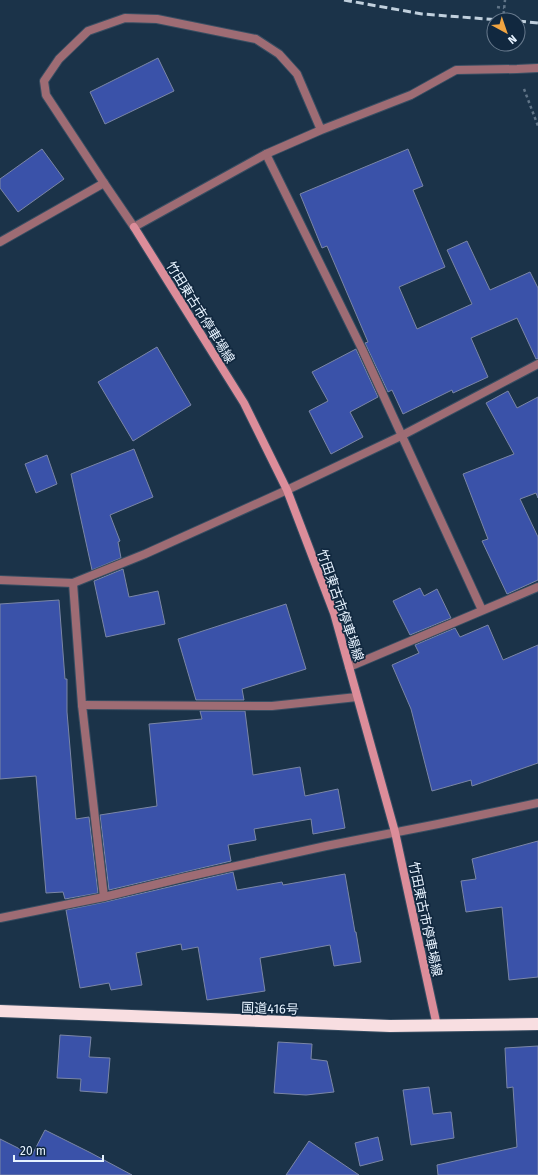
<svg xmlns="http://www.w3.org/2000/svg" width="538" height="1175" viewBox="0 0 538 1175" font-family="'Fira Sans','Noto Sans JP',sans-serif">
  <style>
    .building { fill: #3a52a9; stroke: #7a86a6 }
    .lines { fill: none; stroke-linecap: round; stroke-linejoin: round }
    .lane-casing { stroke: #384e62; stroke-width: 10 }
    .street-casing { stroke: #384e62; stroke-width: 10 }
    .secondary-casing { stroke: #384e62; stroke-width: 10 }
    .highway-casing { stroke: #384e62; stroke-width: 14 }
    .path { stroke: #607487; stroke-width: 2.5; stroke-dasharray: 3 3; stroke-linecap: butt }
    .lane { stroke: #9e6c74; stroke-width: 8 }
    .street { stroke: #9e6c74; stroke-width: 8 }
    .secondary { stroke: #dc8d9a; stroke-width: 8 }
    .highway { stroke: #f8dee1; stroke-width: 12 }
    .rail { stroke: #c1d0dd; stroke-width: 3; stroke-dasharray: 8 4; stroke-linecap: butt }
    .labels { text-anchor: middle; stroke-width: 3.5; stroke-linejoin: round; paint-order: stroke }
    .street-label { font-size: 13px; fill: #e7f3ff; stroke: #11283f }
  </style>
  <rect width="100%" height="100%" fill="#1b3349"/>
  <!-- building -->
  <g class="building">
    <path d="M 158,58 L 174,91 L 105,124 L 90,92 Z"/>
    <path d="M 42,149 L 64,179 L 18,212 L 0,188 L 0,179 Z"/>
    <path d="M 408,149 L 423,186 L 413,190 L 445,267 L 399,287 L 417,329 L 472,304 L 447,250 L 467,241 L 490,290 L 530,272 L 538,288 L 538,359 L 536,359 L 517,318 L 471,338 L 488,377 L 453,393 L 452,390 L 403,414 L 392,390 L 388,392 L 365,343 L 368,342 L 327,246 L 322,248 L 300,194 Z"/>
    <path d="M 157,347 L 191,405 L 133,441 L 98,382 Z"/>
    <path d="M 356,349 L 378,397 L 350,412 L 363,437 L 331,454 L 309,411 L 328,401 L 312,372 Z"/>
    <path d="M 508,391 L 517,408 L 538,397 L 538,498 L 536,493 L 520,499 L 538,537 L 538,580 L 507,594 L 482,541 L 488,539 L 463,474 L 514,454 L 486,403 Z"/>
    <path d="M 134,449 L 153,497 L 110,515 L 120,541 L 118,542 L 121,558 L 92,570 L 71,474 Z"/>
    <path d="M 47,455 L 57,484 L 36,493 L 25,464 Z"/>
    <path d="M 123,569 L 129,597 L 158,591 L 165,624 L 106,637 L 94,581 Z"/>
    <path d="M 420,588 L 424,596 L 437,589 L 451,618 L 410,635 L 393,601 Z"/>
    <path d="M 59,600 L 65,679 L 67,679 L 67,712 L 76,819 L 89,817 L 98,893 L 65,899 L 63,892 L 46,893 L 36,776 L 0,779 L 0,604 Z"/>
    <path d="M 286,604 L 306,669 L 242,689 L 244,700 L 196,700 L 178,639 Z"/>
    <path d="M 488,625 L 503,660 L 538,645 L 538,763 L 472,786 L 471,780 L 432,791 L 411,709 L 392,665 L 419,653 L 415,645 L 455,628 L 460,637 Z"/>
    <path d="M 200,711 L 245,711 L 253,775 L 300,767 L 305,796 L 338,789 L 345,828 L 313,834 L 311,819 L 254,829 L 256,840 L 228,845 L 231,861 L 109,890 L 100,815 L 157,806 L 149,724 L 202,719 Z"/>
    <path d="M 538,841 L 538,977 L 509,980 L 502,907 L 466,912 L 461,881 L 476,879 L 472,859 Z"/>
    <path d="M 233,872 L 237,890 L 282,882 L 283,885 L 345,874 L 355,932 L 356,932 L 361,962 L 334,966 L 330,945 L 260,958 L 265,991 L 207,1000 L 198,947 L 182,950 L 181,944 L 136,953 L 142,985 L 111,990 L 109,983 L 80,988 L 66,910 L 105,902 Z"/>
    <path d="M 60,1035 L 91,1037 L 89,1057 L 110,1058 L 107,1093 L 80,1091 L 81,1079 L 57,1078 Z"/>
    <path d="M 278,1042 L 312,1044 L 311,1059 L 327,1061 L 334,1092 L 306,1095 L 274,1093 Z"/>
    <path d="M 538,1046 L 538,1175 L 438,1175 L 437,1165 L 517,1147 L 513,1087 L 507,1088 L 505,1048 Z"/>
    <path d="M 429,1087 L 433,1114 L 451,1112 L 454,1138 L 411,1145 L 403,1090 Z"/>
    <path d="M 45,1130 L 91,1153 L 132,1175 L 0,1175 L 0,1139 L 32,1155 Z"/>
    <path d="M 378,1137 L 383,1160 L 360,1166 L 355,1143 Z"/>
    <path d="M 309,1141 L 359,1175 L 286,1175 Z"/>
  </g>
  <g class="lines">
    <defs>
      <g id="lane">
        <path d="M 266,154 L 362,349 L 482,610"/>
        <path d="M 0,242 L 104,183"/>
        <path d="M 349,667 L 538,587"/>
        <path d="M 82,705 L 272,706 L 357,697"/>
      </g>
      <g id="street">
        <path d="M 321,130 L 297,74 L 279,54 L 256,39 L 157,19 L 125,18 L 88,31 L 59,59 L 44,81 L 46,95 L 104,183 L 134,227 L 266,154 L 321,130 L 411,95 L 456,70 L 517,69 L 538,68"/>
        <path d="M 0,580 L 73,583 L 145,554 L 287,490 L 401,436 L 538,364"/>
        <path d="M 73,583 L 82,705 L 104,897"/>
        <path d="M 0,918 L 104,897 L 186,877 L 326,846 L 438,824 L 538,803"/>
      </g>
      <path id="secondary" d="M 134,227 L 244,403 L 287,490 L 334,613 L 395,832 L 437,1026"/>
      <path id="highway" d="M 0,1011 L 390,1026 L 538,1024"/>
    </defs>
    <!-- lane casing -->
    <use href="#lane" class="lane-casing"/>
    <!-- street casing -->
    <use href="#street" class="street-casing"/>
    <!-- secondary casing -->
    <use href="#secondary" class="secondary-casing"/>
    <!-- highway casing -->
    <use href="#highway" class="highway-casing"/>
    <!-- path -->
    <g class="path">
      <path d="M 497,7 L 504,8"/>
      <path d="M 503,20 L 505,0"/>
      <path d="M 504,44 L 507,49"/>
      <path d="M 524,89 L 538,126"/>
    </g>
    <!-- lane -->
    <use href="#lane" class="lane"/>
    <!-- street -->
    <use href="#street" class="street"/>
    <!-- secondary -->
    <use href="#secondary" class="secondary"/>
    <!-- highway -->
    <use href="#highway" class="highway"/>
    <!-- rail -->
    <g class="rail">
      <path d="M 344,0 L 422,14 L 500,20"/>
      <path d="M 518,21 L 538,23"/>
    </g>
  </g>
  <g class="labels">
    <!-- street labels -->
    <g class="street-label">
      <text transform="translate(201 312) rotate(58)" y="5">竹田東古市停車場線</text>
      <text transform="translate(341 605) rotate(71)" y="5">竹田東古市停車場線</text>
      <text transform="translate(426 919) rotate(78)" y="5">竹田東古市停車場線</text>
      <text transform="translate(270 1008) rotate(2)" y="5">国道416号</text>
    </g>
  </g>
  <!-- north arrow -->
  <g transform="translate(506 32) rotate(140)"><circle r="19" fill="#11283f" stroke="#67798c"/>
  <path d="M0-3L7 15L0 10L-7 15Z" fill="#f2a541"/>
  <text y="-6" font-size="11" font-weight="bold" text-anchor="middle" fill="#e7f3ff">N</text>
  </g>
  <!-- scale -->
  <path d="M14 1155v6h89v-6" fill="none" stroke="#e7f3ff" stroke-width="2"/>
  <text x="20" y="1155" font-size="12" fill="#e7f3ff" stroke="#11283f" stroke-width="3" paint-order="stroke">20 m</text>
</svg>
